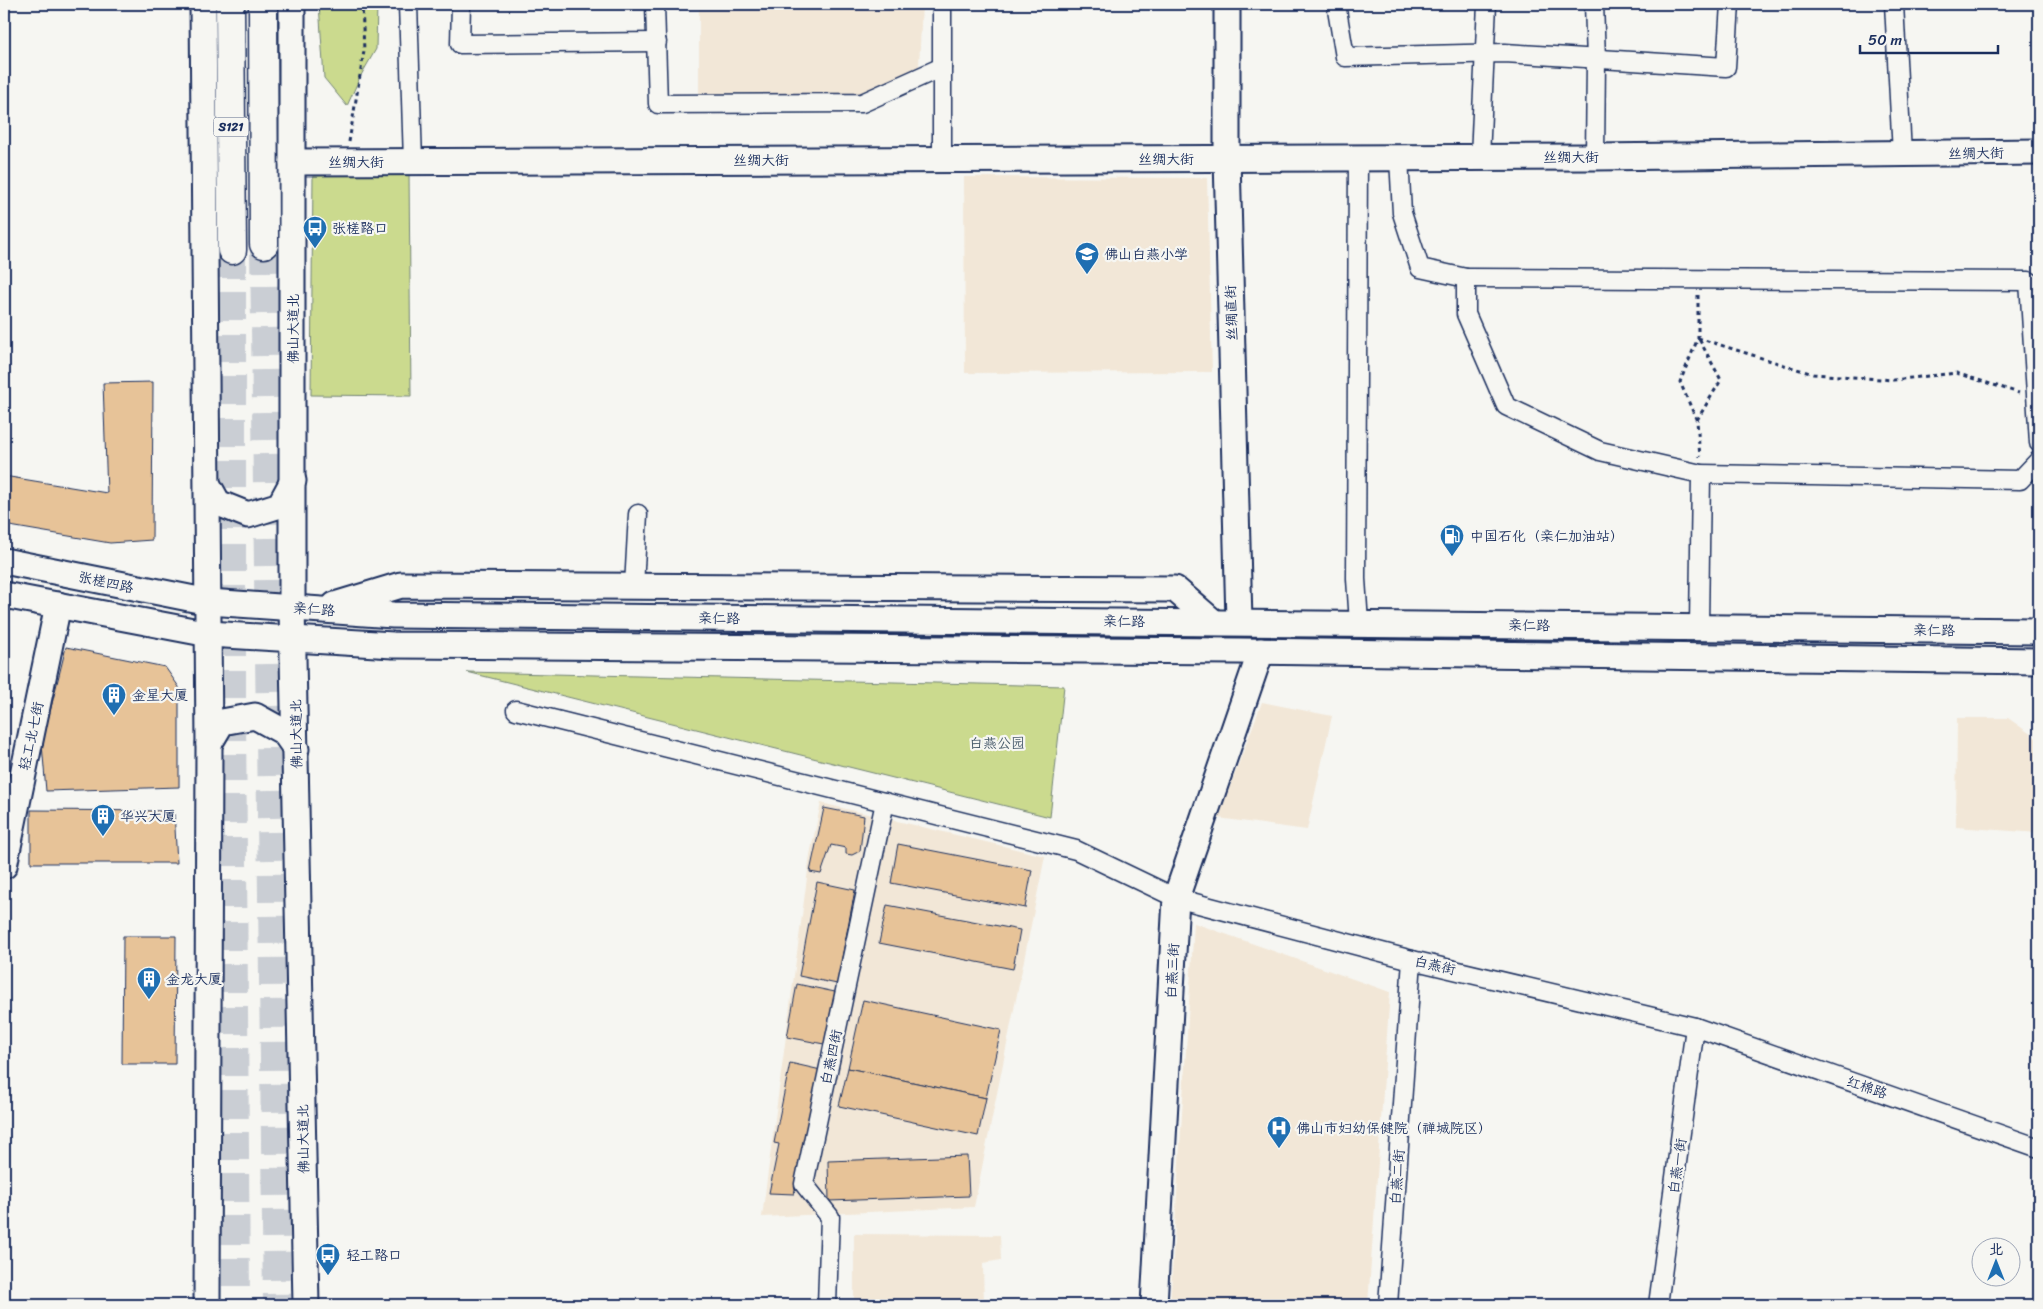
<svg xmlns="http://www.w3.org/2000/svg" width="2043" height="1309" viewBox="0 0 2043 1309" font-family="Sriracha,'LXGW WenKai TC',sans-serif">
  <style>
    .built { fill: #f2e7d7 }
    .green { fill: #cbda8e; stroke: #738476 }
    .building { fill: #e7c398; stroke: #1b2f5e }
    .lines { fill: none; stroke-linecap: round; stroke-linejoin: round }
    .highway-tunnel { stroke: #caced4; stroke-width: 28; stroke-dasharray: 28 14; stroke-linecap: butt }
    .street-casing { stroke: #1b2f5e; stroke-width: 21 }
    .secondary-casing { stroke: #1b2f5e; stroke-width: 29 }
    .highway-casing { stroke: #1b2f5e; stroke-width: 31 }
    .path { stroke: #1b2f5e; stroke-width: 3; stroke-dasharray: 4 4; stroke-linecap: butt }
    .street { stroke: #f6f6f2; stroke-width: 18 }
    .secondary { stroke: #f6f6f2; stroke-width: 25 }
    .highway { stroke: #f6f6f2; stroke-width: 28 }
    .labels { text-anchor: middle; stroke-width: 4.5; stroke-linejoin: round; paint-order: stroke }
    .shield { fill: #f6f6f2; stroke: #5d6b8a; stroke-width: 1 }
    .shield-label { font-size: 12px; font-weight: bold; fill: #1b2f5e }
    .street-label { font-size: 14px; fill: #1b2f5e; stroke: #f6f6f2 }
    .poi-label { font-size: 14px; fill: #1b2f5e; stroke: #f6f6f2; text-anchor: start }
    .park-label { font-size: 14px; fill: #475a6a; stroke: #f6f6f2 }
  </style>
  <rect width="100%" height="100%" fill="#f6f6f2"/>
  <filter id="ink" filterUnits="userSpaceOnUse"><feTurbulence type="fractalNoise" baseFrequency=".02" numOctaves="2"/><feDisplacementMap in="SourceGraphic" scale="10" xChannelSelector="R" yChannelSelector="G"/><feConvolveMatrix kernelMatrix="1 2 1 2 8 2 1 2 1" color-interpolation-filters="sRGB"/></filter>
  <g filter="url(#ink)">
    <!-- built -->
    <g class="built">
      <path d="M 699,4 L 922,4 L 919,67 L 862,97 L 699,97 Z"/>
      <path d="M 964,177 L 1207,178 L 1212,372 L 965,373 Z"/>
      <path d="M 1262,702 L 1332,716 L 1307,830 L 1218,818 Z"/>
      <path d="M 1957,718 L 2008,718 L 2039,740 L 2039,833 L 1956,827 Z"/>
      <path d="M 821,803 L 1045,856 L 974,1207 L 762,1217 L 810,855 Z"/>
      <path d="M 1194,923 L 1390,992 L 1368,1305 L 1170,1305 Z"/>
      <path d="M 854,1234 L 1000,1235 L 1001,1260 L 983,1263 L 984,1305 L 854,1305 Z"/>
    </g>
    <!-- green -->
    <g class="green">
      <path d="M 319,4 L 377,4 L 376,49 L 360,77 L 347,106 L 324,78 Z"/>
      <path d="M 409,172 L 411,396 L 311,395 L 313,176 Z"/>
      <path d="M 467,672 L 1064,686 L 1050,817 Z"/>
    </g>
    <!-- building -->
    <g class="building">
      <path d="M 153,382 L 152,540 L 110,543 L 4,525 L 4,476 L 107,493 L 103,383 Z"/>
      <path d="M 66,647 L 165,667 L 179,687 L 179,787 L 46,791 L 42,744 Z"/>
      <path d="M 824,808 L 864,816 L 860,851 L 852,855 L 846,854 L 846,848 L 831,845 L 821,874 L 810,872 Z"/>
      <path d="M 31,810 L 174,811 L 177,863 L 31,863 Z"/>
      <path d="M 898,844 L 1032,870 L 1025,908 L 891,883 Z"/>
      <path d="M 817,882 L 855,890 L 837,984 L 799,976 Z"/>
      <path d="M 887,905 L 1020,930 L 1013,969 L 879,943 Z"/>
      <path d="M 123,936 L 176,936 L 175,1064 L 122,1064 Z"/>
      <path d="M 797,984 L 835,992 L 824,1044 L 787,1037 Z"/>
      <path d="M 863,1000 L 1001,1030 L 986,1098 L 848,1068 Z"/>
      <path d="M 790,1063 L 821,1070 L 794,1194 L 769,1193 L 779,1144 L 774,1143 Z"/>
      <path d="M 848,1068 L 986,1098 L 978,1136 L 839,1106 Z"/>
      <path d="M 967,1156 L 969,1196 L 829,1201 L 828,1161 Z"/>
    </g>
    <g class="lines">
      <!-- highway-tunnel -->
      <g class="highway-tunnel">
        <path d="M 264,244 L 277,1305"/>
        <path d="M 232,250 L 232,708 L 236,1305"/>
      </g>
      <defs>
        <g id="street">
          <path d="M 408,4 L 413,162"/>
          <path d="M 461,4 L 460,44 L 657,42"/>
          <path d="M 655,4 L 658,104 L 862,103 L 942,67"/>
          <path d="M 942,4 L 942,159"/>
          <path d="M 1336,4 L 1345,57 L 1505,53 L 1726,67 L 1730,4"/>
          <path d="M 1594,4 L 1596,59 L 1595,157"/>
          <path d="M 1894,4 L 1902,154"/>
          <path d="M 1480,157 L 1487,4"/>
          <path d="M 1358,158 L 1356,579 L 1359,623"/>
          <path d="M 1399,158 L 1402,213 L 1420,268 L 1466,278 L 1466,314 L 1506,406 L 1600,451 L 1701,474 L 1699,627"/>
          <path d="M 1466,278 L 2029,281 L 2039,443"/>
          <path d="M 1701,474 L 2020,480 L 2039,460"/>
          <path d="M 634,586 L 638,514"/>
          <path d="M 516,710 L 1076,850 L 1176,898 L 1412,960 L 1695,1027 L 2039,1148"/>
          <path d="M 827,1305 L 830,1217 L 804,1184 L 885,802"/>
          <path d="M 1388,1305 L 1412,960"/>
          <path d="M 1658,1305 L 1695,1027"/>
        </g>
        <g id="secondary">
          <path d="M 203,4 L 209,744 L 207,1305"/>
          <path d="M 292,4 L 292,607 L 306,1305"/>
          <path d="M 1227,4 L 1227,158 L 1239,622"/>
          <path d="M 292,162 L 1595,157 L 2039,152"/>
          <path d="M 208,485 L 218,503 L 248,515 L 280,505 L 293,481"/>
          <path d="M 4,561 L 209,602 L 393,615 L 2039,631"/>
          <path d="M 4,595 L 209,634 L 393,645 L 1239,651 L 2039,661"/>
          <path d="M 335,605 L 401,585 L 1175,589 L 1213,622"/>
          <path d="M 209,744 L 222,722 L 255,716 L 284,732 L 296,749"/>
          <path d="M 4,866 L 58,605"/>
          <path d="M 1154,1305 L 1176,898 L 1261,651"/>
        </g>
        <g id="highway">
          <path d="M 230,4 L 232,250"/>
          <path d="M 263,4 L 264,244"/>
        </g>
      </defs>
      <!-- street casing -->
      <use href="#street" class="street-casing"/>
      <!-- secondary casing -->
      <use href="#secondary" class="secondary-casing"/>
      <!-- highway casing -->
      <use href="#highway" class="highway-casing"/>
      <!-- path -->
      <g class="path">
        <path d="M 349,142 L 364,51 L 362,4"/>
        <path d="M 1698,295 L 1698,338 L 1680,382 L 1697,421 L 1700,457"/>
        <path d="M 1698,338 L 1813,374 L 1893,380 L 1956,373 L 2019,393"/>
        <path d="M 1697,420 L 1721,380 L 1699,339"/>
      </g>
      <!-- street -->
      <use href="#street" class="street"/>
      <!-- secondary -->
      <use href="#secondary" class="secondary"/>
      <!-- highway -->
      <use href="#highway" class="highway"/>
    </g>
  </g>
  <!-- icons -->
  <defs>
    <symbol id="bus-pin" viewBox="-11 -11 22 30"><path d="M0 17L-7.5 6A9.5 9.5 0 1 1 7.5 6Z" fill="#1f6fb2" stroke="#f6f6f2"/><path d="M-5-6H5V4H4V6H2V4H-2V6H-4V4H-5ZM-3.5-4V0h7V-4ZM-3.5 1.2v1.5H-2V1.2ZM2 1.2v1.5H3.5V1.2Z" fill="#fff"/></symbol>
    <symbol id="school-pin" viewBox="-11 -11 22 30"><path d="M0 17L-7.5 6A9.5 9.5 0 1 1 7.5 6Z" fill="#1f6fb2" stroke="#f6f6f2"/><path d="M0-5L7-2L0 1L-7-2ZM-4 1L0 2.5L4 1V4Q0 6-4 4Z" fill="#fff"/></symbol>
    <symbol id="fuel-pin" viewBox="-11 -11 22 30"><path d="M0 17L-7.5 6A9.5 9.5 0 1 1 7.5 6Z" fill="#1f6fb2" stroke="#f6f6f2"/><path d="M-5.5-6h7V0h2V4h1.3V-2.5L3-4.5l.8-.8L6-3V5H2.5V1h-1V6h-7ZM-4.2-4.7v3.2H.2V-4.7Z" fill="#fff"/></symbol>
    <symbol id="building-pin" viewBox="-11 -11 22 30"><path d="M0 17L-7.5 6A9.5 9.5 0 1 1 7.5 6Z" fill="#1f6fb2" stroke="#f6f6f2"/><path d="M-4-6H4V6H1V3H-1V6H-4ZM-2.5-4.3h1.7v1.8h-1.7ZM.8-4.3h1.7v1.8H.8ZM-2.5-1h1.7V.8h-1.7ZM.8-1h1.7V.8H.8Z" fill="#fff"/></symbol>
    <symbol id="hospital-pin" viewBox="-11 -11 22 30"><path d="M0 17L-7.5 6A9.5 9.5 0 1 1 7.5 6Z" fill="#1f6fb2" stroke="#f6f6f2"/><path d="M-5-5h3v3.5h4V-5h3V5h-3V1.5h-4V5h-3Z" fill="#fff"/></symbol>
  </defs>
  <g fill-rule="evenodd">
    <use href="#bus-pin" x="301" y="214" width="28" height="38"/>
    <use href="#school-pin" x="1073" y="240" width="28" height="38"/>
    <use href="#fuel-pin" x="1438" y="522" width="28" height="38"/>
    <use href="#building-pin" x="100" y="681" width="28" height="38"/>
    <use href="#building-pin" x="89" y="802" width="28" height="38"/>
    <use href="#building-pin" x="135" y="965" width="28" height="38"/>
    <use href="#hospital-pin" x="1265" y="1114" width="28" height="38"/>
    <use href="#bus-pin" x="314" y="1241" width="28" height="38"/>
  </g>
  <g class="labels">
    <!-- shield labels -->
    <rect class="shield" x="213.5" y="117.5" width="35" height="19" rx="4"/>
    <g class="shield-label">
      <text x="231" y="131">S121</text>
    </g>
    <!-- street labels -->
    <g class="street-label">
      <text transform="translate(1976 153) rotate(-1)" y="5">丝绸大街</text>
      <text x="1571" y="162">丝绸大街</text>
      <text x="1166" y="164">丝绸大街</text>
      <text x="761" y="165">丝绸大街</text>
      <text x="356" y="167">丝绸大街</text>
      <text transform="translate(1231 313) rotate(-92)" y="5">丝绸直街</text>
      <text transform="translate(293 329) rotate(-90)" y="5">佛山大道北</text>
      <text transform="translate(106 582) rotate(12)" y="5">张槎四路</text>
      <text transform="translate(314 609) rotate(4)" y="5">亲仁路</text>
      <text transform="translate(719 618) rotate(1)" y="5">亲仁路</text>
      <text transform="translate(1124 621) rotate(1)" y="5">亲仁路</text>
      <text transform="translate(1529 625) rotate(1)" y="5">亲仁路</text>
      <text transform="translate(1934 630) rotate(1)" y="5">亲仁路</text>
      <text transform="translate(296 734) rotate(-91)" y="5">佛山大道北</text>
      <text transform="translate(31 736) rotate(-78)" y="5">轻工北七街</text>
      <text transform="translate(1435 965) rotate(13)" y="5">白燕街</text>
      <text transform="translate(1172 971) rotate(-87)" y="5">白燕三街</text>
      <text transform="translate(831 1057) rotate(-78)" y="5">白燕四街</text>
      <text transform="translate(1867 1087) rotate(19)" y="5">红棉路</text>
      <text transform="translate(303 1139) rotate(-91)" y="5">佛山大道北</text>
      <text transform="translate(1677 1166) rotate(-82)" y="5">白燕一街</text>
      <text transform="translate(1397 1177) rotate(-86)" y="5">白燕二街</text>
    </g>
    <!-- poi labels -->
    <g class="poi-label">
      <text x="332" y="233">张槎路口</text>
      <text x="1104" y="259">佛山白燕小学</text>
      <text x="1470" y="541">中国石化（亲仁加油站）</text>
      <text x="132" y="700">金星大厦</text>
      <text x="120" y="821">华兴大厦</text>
      <text x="166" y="984">金龙大厦</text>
      <text x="1296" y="1133">佛山市妇幼保健院（禅城院区）</text>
      <text x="346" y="1260">轻工路口</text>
    </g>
    <!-- park labels -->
    <g class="park-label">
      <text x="997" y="748">白燕公园</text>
    </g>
  </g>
  <!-- margin -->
  <rect width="2043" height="1309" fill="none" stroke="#f6f6f2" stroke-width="20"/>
  <rect x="10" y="10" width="2023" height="1289" fill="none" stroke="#1b2f5e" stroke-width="2" filter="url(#ink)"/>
  <!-- north arrow -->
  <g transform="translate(1996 1262)"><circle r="24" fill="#f6f6f2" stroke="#9ea6b7"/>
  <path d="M0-4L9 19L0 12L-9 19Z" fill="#1f6fb2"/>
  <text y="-8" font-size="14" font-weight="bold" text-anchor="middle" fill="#1b2f5e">北</text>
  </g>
  <!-- scale -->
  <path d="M1860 45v8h138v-8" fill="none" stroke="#1b2f5e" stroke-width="2.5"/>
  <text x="1868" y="45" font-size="15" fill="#1b2f5e" stroke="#f6f6f2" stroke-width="4" paint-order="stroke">50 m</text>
</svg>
